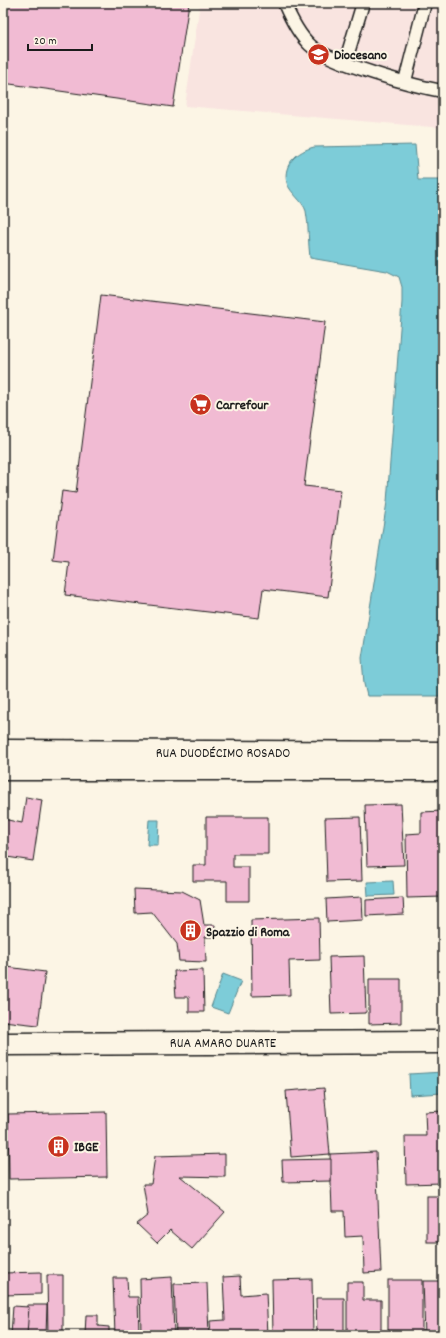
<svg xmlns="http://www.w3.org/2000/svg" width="446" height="1338" viewBox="0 0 446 1338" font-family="Dekko,sans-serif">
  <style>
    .built { fill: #f9e4e0 }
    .water { fill: #7dccd8; stroke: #56868d }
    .building { fill: #f1bbd3; stroke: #1c1c1c }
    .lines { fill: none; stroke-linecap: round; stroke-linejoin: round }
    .lane-casing { stroke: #1c1c1c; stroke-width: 15 }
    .street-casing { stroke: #1c1c1c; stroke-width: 25 }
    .lane { stroke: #fcf5e5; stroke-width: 12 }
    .street { stroke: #fcf5e5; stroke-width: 22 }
    .labels { text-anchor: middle; stroke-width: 4; stroke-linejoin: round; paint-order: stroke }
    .poi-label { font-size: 14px; font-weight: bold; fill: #1c1c1c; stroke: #fcf5e5; text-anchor: start }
    .street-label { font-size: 14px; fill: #1c1c1c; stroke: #fcf5e5 }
  </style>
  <rect width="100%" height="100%" fill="#fcf5e5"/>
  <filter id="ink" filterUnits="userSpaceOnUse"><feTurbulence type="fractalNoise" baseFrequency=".025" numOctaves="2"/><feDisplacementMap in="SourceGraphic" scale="8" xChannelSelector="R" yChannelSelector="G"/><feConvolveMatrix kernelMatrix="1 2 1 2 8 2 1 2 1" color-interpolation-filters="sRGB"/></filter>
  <g filter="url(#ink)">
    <!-- built -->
    <path class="built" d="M 200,3 L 443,3 L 443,128 L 185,106 Z"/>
    <!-- water -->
    <g class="water">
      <path d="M 415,145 L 418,180 L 443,180 L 443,696 L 367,696 L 364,684 L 362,658 L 387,502 L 402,302 L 402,287 L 399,277 L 387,271 L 310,258 C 308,243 309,226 306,211 C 303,201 290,193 287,183 C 282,164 298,151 314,147 Z"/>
      <path d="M 149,820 L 159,820 L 158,845 L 147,845 Z"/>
      <path d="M 393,881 L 394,895 L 368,896 L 367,882 Z"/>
      <path d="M 223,974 L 241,981 L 228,1013 L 211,1007 Z"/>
      <path d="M 443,1072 L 443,1093 L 410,1095 L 409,1074 Z"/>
    </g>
    <!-- building -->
    <g class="building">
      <path d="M 3,3 L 189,3 L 173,107 L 3,83 Z"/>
      <path d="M 101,295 L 325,322 L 304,486 L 341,490 L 328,597 L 263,589 L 259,618 L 65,595 L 69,562 L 53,560 L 62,491 L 76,493 Z"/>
      <path d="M 26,797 L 42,800 L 33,861 L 7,857 L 9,847 L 3,846 L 3,819 L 22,823 Z"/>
      <path d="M 401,804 L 404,865 L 367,866 L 365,805 Z"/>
      <path d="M 443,811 L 443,897 L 407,898 L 406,834 L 421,833 L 421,812 Z"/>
      <path d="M 206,817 L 268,817 L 268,854 L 233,854 L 233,867 L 249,867 L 249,901 L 227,901 L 227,881 L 193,881 L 193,865 L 206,865 Z"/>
      <path d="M 360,817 L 362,881 L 327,882 L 325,818 Z"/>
      <path d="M 134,889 L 182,891 L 200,900 L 204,925 L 215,925 L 214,937 L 205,937 L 206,962 L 179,961 L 177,944 L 152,912 L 135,913 Z"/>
      <path d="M 362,897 L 363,920 L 327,922 L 326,899 Z"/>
      <path d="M 403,898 L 404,914 L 366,916 L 366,900 Z"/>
      <path d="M 319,918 L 320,960 L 289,961 L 290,995 L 252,996 L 251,920 Z"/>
      <path d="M 364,956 L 366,1013 L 331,1014 L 329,957 Z"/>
      <path d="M 7,967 L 45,972 L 38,1025 L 3,1021 L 3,995 Z"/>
      <path d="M 203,970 L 204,1012 L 189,1012 L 189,997 L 176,997 L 174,971 Z"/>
      <path d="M 369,979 L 401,979 L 401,1023 L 369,1024 Z"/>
      <path d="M 324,1088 L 330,1154 L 291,1157 L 286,1091 Z"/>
      <path d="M 443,1111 L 443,1183 L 406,1184 L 405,1136 L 426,1136 L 425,1112 Z"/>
      <path d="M 106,1112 L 107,1177 L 9,1179 L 8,1114 Z"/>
      <path d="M 376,1152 L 381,1272 L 364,1273 L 363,1236 L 345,1237 L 344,1211 L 332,1211 L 330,1154 Z"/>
      <path d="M 225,1154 L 225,1177 L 180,1176 L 225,1212 L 192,1249 L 170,1230 L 157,1243 L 137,1224 L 148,1215 L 143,1184 L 151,1184 L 155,1156 Z"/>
      <path d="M 331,1159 L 331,1181 L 283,1182 L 282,1160 Z"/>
      <rect x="427" y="1196" width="16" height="46"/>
      <path d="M 41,1272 L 41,1294 L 3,1295 L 3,1273 Z"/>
      <path d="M 47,1275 L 63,1275 L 63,1335 L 48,1335 Z"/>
      <path d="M 240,1276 L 241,1295 L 266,1293 L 268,1335 L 211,1335 L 210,1321 L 225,1320 L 223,1277 Z"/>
      <path d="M 172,1277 L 174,1335 L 141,1335 L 140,1279 Z"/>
      <path d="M 113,1278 L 127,1278 L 128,1297 L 138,1297 L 139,1335 L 115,1335 Z"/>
      <path d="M 312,1279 L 313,1335 L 273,1335 L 272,1280 Z"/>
      <rect x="388" y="1280" width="34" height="55"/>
      <path d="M 423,1281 L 443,1281 L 443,1335 L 425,1335 Z"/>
      <path d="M 347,1282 L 363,1282 L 363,1300 L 381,1300 L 381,1335 L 347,1335 Z"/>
      <path d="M 207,1283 L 209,1335 L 176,1335 L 174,1284 Z"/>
      <path d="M 316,1298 L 344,1298 L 344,1335 L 317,1335 Z"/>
      <path d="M 27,1305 L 47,1305 L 46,1335 L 26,1335 Z"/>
      <path d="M 13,1306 L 29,1307 L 27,1335 L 11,1335 Z"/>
      <path d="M 86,1315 L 98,1315 L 98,1326 L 109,1327 L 109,1335 L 85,1335 Z"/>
    </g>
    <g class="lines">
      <defs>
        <g id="lane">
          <path d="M 284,3 C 290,17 298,34 310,45 C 327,62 417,87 443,91"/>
          <path d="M 345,63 L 363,3"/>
          <path d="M 405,81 L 425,3"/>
        </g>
        <g id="street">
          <path d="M 3,751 L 443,753"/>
          <path d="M 3,769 L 443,769"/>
          <path d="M 3,1044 L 443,1042"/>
        </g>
      </defs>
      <!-- lane casing -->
      <use href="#lane" class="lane-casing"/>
      <!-- street casing -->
      <use href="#street" class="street-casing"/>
      <!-- lane -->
      <use href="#lane" class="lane"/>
      <!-- street -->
      <use href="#street" class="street"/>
    </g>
  </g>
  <!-- icons -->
  <defs>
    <symbol id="university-disc" viewBox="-11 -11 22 22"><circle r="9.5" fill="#c8321e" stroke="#fcf5e5"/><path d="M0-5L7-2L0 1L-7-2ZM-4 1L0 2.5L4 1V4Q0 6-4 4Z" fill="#fff"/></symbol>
    <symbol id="supermarket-disc" viewBox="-11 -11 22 22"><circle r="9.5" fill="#c8321e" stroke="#fcf5e5"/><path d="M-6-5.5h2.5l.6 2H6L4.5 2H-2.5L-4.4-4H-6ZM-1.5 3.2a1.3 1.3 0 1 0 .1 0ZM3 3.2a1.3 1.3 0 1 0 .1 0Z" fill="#fff"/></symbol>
    <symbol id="building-disc" viewBox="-11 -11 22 22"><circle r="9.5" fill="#c8321e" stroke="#fcf5e5"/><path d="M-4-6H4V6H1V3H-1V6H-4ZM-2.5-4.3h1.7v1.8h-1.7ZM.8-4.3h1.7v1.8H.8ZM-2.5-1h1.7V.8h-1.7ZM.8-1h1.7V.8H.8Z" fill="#fff"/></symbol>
  </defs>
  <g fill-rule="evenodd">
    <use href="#university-disc" x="306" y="42" width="25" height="25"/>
    <use href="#supermarket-disc" x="188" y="392" width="25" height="25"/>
    <use href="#building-disc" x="178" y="918" width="25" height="25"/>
    <use href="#building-disc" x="46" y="1134" width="25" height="25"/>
  </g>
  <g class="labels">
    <!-- poi labels -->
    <g class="poi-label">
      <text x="334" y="59">Diocesano</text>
      <text x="216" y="409">Carrefour</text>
      <text x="206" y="936">Spazzio di Roma</text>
      <text x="74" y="1151">IBGE</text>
    </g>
    <!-- street labels -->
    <g class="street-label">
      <text x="223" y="757">RUA DUODÉCIMO ROSADO</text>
      <text x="223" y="1047">RUA AMARO DUARTE</text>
    </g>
  </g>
  <!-- margin -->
  <rect width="446" height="1338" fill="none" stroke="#fcf5e5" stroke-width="16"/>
  <rect x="8" y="8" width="430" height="1322" fill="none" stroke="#1c1c1c" stroke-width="1.5" filter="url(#ink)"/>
  <!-- scale -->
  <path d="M28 44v6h64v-6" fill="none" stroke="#1c1c1c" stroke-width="2"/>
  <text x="34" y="44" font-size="12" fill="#1c1c1c" stroke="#fcf5e5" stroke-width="3" paint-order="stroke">20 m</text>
</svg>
